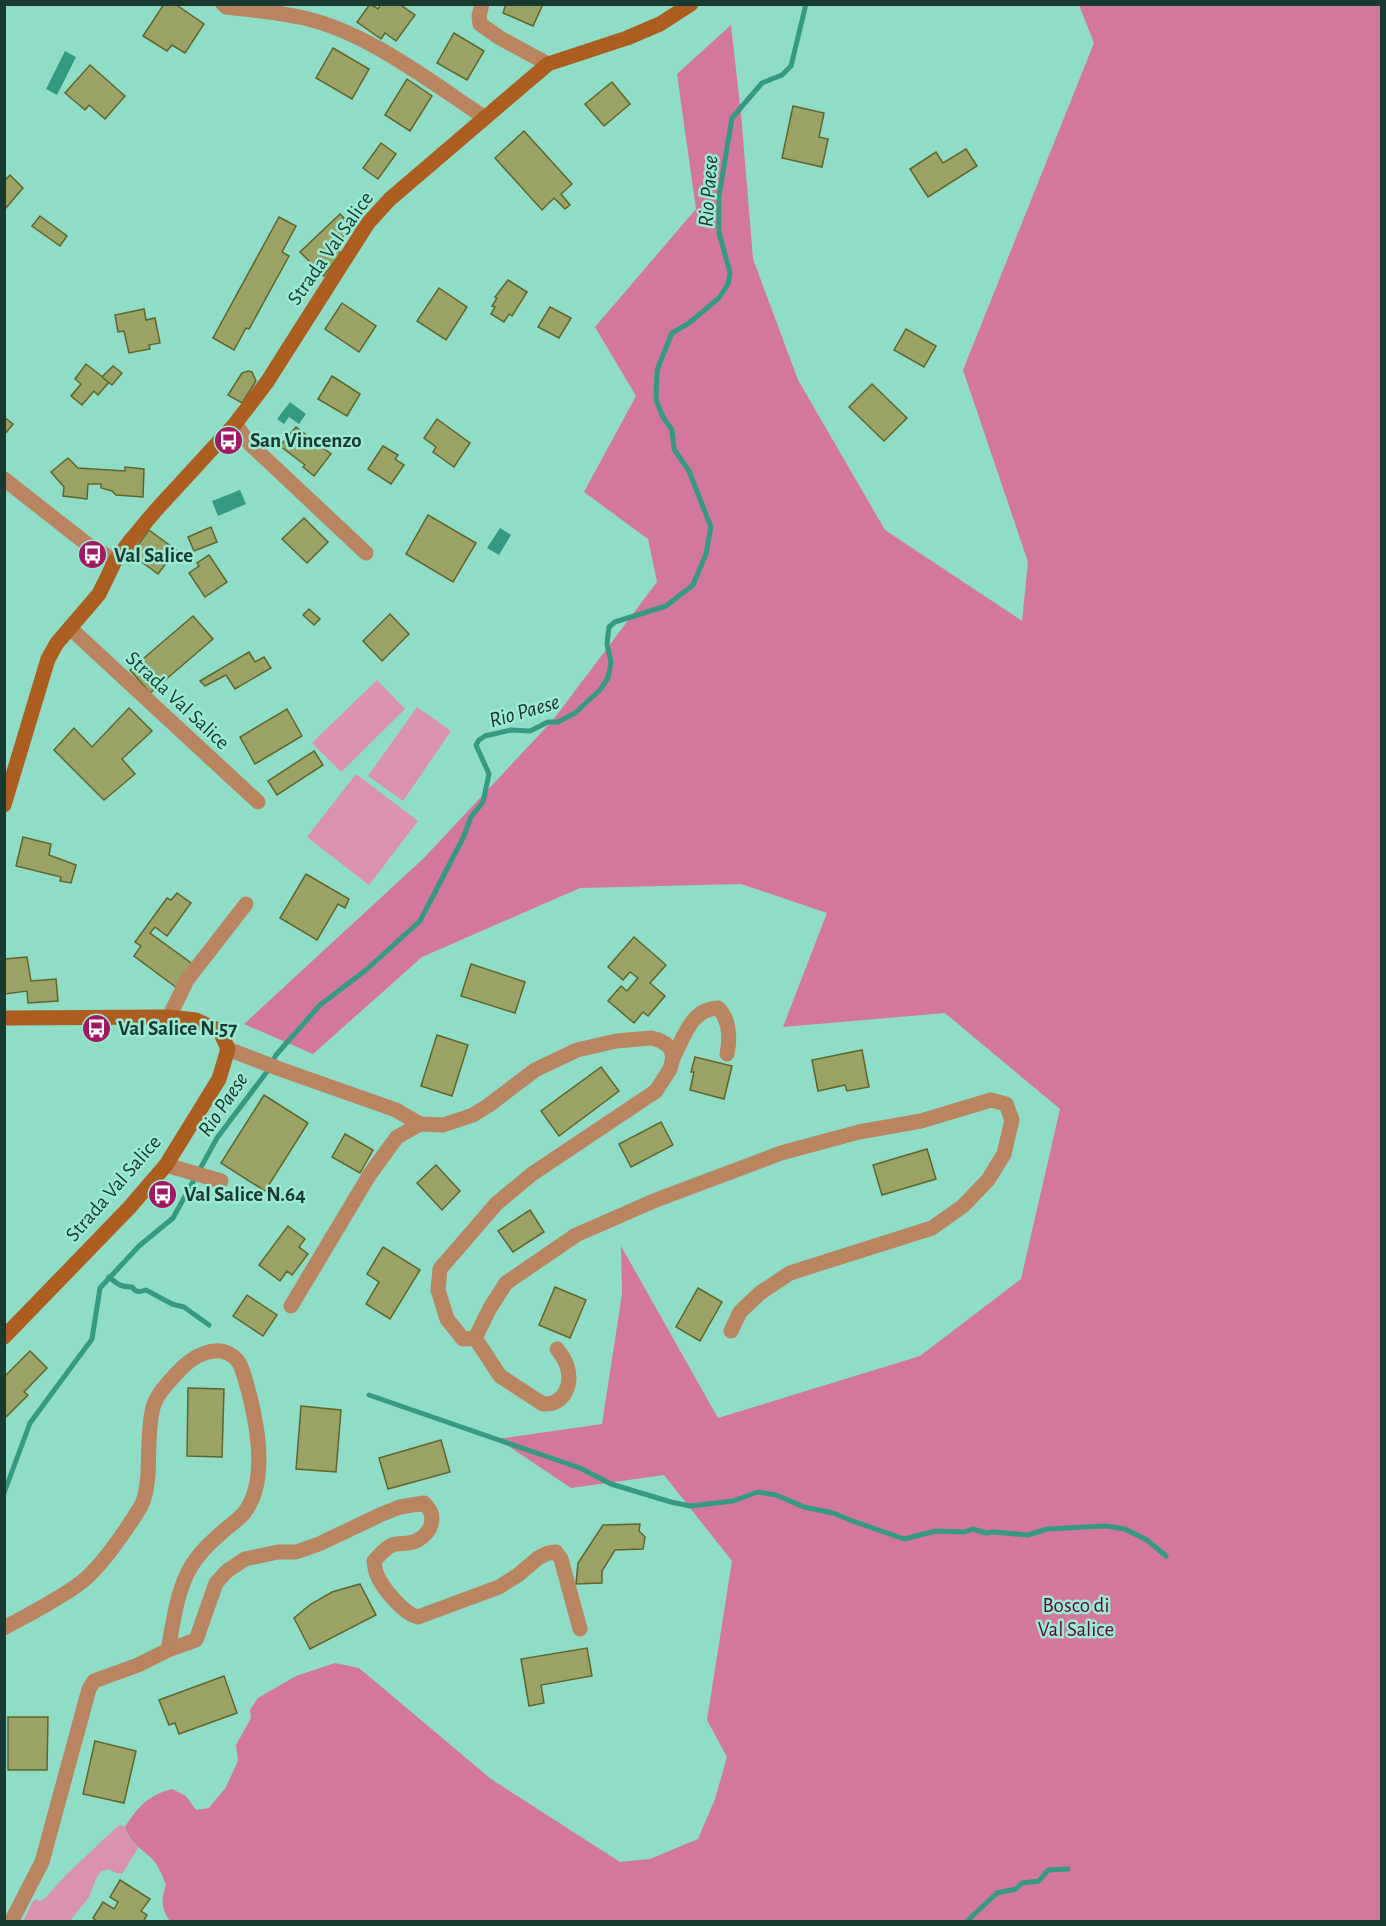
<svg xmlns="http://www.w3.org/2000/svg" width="1386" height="1926" viewBox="0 0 1386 1926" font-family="'Alegreya Sans',sans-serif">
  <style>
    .green { fill: #da92ae }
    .forest { fill: #d3779d }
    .water { fill: #369a83 }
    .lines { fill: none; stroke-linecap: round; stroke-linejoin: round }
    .stream { stroke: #369a83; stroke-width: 5 }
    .building { fill: #9aa265; stroke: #60662a; stroke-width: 1.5 }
    .street { stroke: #b98460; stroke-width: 15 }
    .secondary { stroke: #ac5e20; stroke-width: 15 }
    .labels { text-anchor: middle; stroke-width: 5; stroke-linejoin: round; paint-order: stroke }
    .street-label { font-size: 21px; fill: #193a31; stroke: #9cead3 }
    .poi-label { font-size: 21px; font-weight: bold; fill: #193a31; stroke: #9cead3; text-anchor: start }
    .park-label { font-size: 21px; fill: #5e0937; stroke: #9cead3 }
    .water-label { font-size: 22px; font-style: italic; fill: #1b312b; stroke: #9cead3 }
  </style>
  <rect width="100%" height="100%" fill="#8fdcc7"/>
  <!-- green -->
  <g class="green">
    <path d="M 377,680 L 405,709 L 341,772 L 312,743 Z"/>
    <path d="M 417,707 L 451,731 L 403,801 L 368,776 Z"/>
    <path d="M 356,774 L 418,821 L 369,885 L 307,837 Z"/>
    <path d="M 119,1825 L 125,1827 L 129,1838 L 138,1848 L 122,1874 L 116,1873 L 109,1869 L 101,1871 L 96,1879 L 89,1897 L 70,1921 L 23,1922 L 33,1901 L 37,1899 L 39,1901 L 43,1900 L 66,1875 Z"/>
  </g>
  <!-- forest -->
  <path class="forest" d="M 1079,5 L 1381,5 L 1381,1921 L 170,1921 C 161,1909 161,1899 166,1885 C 162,1874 158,1864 149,1856 C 137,1845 131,1844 125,1827 C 138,1807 148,1795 172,1789 L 186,1796 L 196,1810 L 209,1808 L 226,1787 L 238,1761 L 236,1745 L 251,1718 L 250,1710 L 258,1698 L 296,1676 L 335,1663 L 359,1668 L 491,1779 L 620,1862 L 650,1859 L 698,1839 L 715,1799 L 727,1757 L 707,1720 L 732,1561 L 664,1475 L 571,1488 L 498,1439 L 602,1424 L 622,1294 L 621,1246 L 718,1418 L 920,1356 L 1021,1279 L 1060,1109 L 945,1013 L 783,1027 L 827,913 L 741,884 L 580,888 L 422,957 L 313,1054 L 244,1024 L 424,858 L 553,720 L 657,582 L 648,539 L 584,492 L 636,396 L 595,327 L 696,209 L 677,74 L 731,25 L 741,114 L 753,259 L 798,380 L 885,530 L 1022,621 L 1028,562 L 963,370 L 1094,43 Z"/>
  <!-- water -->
  <g class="water">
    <path d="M 65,51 L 76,57 L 57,95 L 46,89 Z"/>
    <path d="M 290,402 L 306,414 L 299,424 L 289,417 L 284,424 L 277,419 Z"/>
    <path d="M 240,490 L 246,504 L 218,516 L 212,501 Z"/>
    <path d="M 500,528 L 511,535 L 499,555 L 487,548 Z"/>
  </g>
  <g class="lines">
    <!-- stream -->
    <g class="stream">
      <path d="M 109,1277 C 117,1284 121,1287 132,1287 C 136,1293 140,1292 146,1290 L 172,1304 L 184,1307 L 209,1325"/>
      <path d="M 369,1395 L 580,1468 L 611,1484 L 671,1502 L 690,1506 L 733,1501 L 758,1492 L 776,1495 L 804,1507 L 833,1513 L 850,1520 L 904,1539 L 936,1531 L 964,1532 L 973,1529 L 986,1533 L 994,1532 L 1028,1535 L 1047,1529 L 1106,1526 L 1125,1529 L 1147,1540 L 1166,1556"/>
      <path d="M 4,1493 L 30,1423 L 92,1339 L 100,1288 L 139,1246 L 173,1218 L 217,1138 L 266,1073 L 276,1055 L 320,1005 L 366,970 L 420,921 L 463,838 L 471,817 L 483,802 L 489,774 L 476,745 L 479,740 L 485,736 L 511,730 L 530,731 L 548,722 L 558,722 L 575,713 L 600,690 L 608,678 L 611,662 L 607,644 L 609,627 L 615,622 L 666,606 L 693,585 L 706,554 L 711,527 L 689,471 L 674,449 L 672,430 L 663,417 L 656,400 L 657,370 L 672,333 L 689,323 L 719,298 L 728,284 L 730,272 L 719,233 L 719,196 L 732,118 L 762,83 L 782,75 L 791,66 L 806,4"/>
      <path d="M 966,1922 L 997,1893 L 1016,1889 L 1022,1883 L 1039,1881 L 1048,1870 L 1068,1869"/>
    </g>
  </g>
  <!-- building -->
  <g class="building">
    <path d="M 164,4 L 175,4 L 204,24 L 185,53 L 172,45 L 167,51 L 143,36 Z"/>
    <path d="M 370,4 L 378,9 L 381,4 L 399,4 L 415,15 L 396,41 L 385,33 L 381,39 L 357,22 Z"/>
    <path d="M 506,4 L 543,4 L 533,26 L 503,13 Z"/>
    <path d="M 454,33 L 484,51 L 467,80 L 437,63 Z"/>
    <path d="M 333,48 L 369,69 L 352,99 L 316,78 Z"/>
    <path d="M 90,65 L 125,96 L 105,119 L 89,105 L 85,110 L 65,93 Z"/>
    <path d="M 407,79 L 432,96 L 410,131 L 385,115 Z"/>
    <path d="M 612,82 L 630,104 L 604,126 L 585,104 Z"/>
    <path d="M 793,106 L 824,113 L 819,137 L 828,139 L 822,167 L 782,158 Z"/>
    <path d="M 524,131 L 572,184 L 561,194 L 570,205 L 565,209 L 554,198 L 542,210 L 495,158 Z"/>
    <path d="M 381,143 L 396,154 L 378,179 L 363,168 Z"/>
    <path d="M 966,149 L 977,166 L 928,197 L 910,169 L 936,152 L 943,163 Z"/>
    <path d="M 10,175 L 23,188 L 5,209 L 4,181 Z"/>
    <path d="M 340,214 L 353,227 L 333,246 L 341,253 L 324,276 L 300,252 Z"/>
    <path d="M 40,216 L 67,236 L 60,246 L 32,226 Z"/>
    <path d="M 279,217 L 296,226 L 282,252 L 289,256 L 249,329 L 246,328 L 234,350 L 213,338 Z"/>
    <path d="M 508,280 L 527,292 L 512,316 L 509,314 L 504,322 L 491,314 L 495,307 L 492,306 L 497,298 L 495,297 Z"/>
    <path d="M 439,288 L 467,307 L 446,340 L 417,321 Z"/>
    <path d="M 342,303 L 376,326 L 359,352 L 325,329 Z"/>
    <path d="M 550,307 L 571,318 L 559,338 L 538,327 Z"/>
    <path d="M 144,309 L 146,320 L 155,318 L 160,343 L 149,345 L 150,349 L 129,353 L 124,331 L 118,332 L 115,315 Z"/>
    <path d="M 906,329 L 936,346 L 924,367 L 894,350 Z"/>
    <path d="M 86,364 L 109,382 L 98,395 L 94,391 L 82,405 L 71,396 L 81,384 L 75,379 Z"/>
    <path d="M 113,366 L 122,373 L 112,385 L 102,377 Z"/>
    <path d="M 248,371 L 252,372 L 256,381 L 242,403 L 228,395 L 242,373 Z"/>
    <path d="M 332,376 L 360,394 L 347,416 L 318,399 Z"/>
    <path d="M 872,384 L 907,418 L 884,441 L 849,407 Z"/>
    <path d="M 4,417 L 13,424 L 4,435 Z"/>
    <path d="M 437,419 L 470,443 L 454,467 L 433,452 L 436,447 L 424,438 Z"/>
    <path d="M 296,427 L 331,454 L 314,476 L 303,467 L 305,465 L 280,446 Z"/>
    <path d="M 383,446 L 398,455 L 395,459 L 404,465 L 391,484 L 368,469 Z"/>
    <path d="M 68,458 L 78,468 L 125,471 L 125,467 L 144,469 L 143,497 L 116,495 L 112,491 L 101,488 L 101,484 L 88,484 L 87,499 L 63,496 L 64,487 L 51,472 Z"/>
    <path d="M 428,515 L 476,543 L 453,582 L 406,554 Z"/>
    <path d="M 304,518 L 328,542 L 307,563 L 282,539 Z"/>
    <path d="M 211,527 L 217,542 L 194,551 L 188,537 Z"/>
    <path d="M 149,530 L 176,550 L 158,574 L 131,554 Z"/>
    <path d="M 209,555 L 227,582 L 205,597 L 189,573 L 199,566 L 197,563 Z"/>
    <path d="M 309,609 L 320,619 L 314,625 L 303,615 Z"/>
    <path d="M 390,614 L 409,634 L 382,661 L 363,641 Z"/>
    <path d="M 193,616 L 213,639 L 150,693 L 130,670 Z"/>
    <path d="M 249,652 L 255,662 L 264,657 L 271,668 L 235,689 L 226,675 L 205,686 L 200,681 Z"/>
    <path d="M 129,708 L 152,731 L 122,759 L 135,774 L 104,800 L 54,750 L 74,728 L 92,747 Z"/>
    <path d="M 287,709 L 302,736 L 255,764 L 240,737 Z"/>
    <path d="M 314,751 L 323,765 L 277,795 L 268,781 Z"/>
    <path d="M 23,837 L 51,844 L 49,855 L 76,865 L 71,883 L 60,881 L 61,877 L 16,866 Z"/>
    <path d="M 306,874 L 349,899 L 345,908 L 338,904 L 317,940 L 280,918 Z"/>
    <path d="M 177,893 L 191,903 L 167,936 L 155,927 L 150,933 L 194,965 L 177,988 L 134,956 L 141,946 L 135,942 L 167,898 L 171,900 Z"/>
    <path d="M 634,937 L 666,965 L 650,983 L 665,996 L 648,1016 L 643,1012 L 634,1023 L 608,1001 L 621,986 L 627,991 L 638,978 L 630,972 L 623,980 L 608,967 Z"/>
    <path d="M 27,957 L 31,981 L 56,979 L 58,1001 L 28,1003 L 27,991 L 5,994 L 4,959 Z"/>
    <path d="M 471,964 L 525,982 L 515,1013 L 461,996 Z"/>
    <path d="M 437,1035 L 468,1045 L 452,1096 L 421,1086 Z"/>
    <path d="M 862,1050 L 869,1087 L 847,1091 L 845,1085 L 818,1091 L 812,1060 Z"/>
    <path d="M 695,1057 L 732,1066 L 724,1099 L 690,1090 L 694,1072 L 691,1072 Z"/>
    <path d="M 601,1067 L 619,1091 L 559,1136 L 541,1111 Z"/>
    <path d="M 264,1095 L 308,1123 L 265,1191 L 221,1163 Z"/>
    <path d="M 661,1122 L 673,1145 L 631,1167 L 619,1144 Z"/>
    <path d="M 345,1134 L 373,1150 L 360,1173 L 332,1157 Z"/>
    <path d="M 927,1149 L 936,1179 L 882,1195 L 873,1165 Z"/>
    <path d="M 436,1165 L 460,1191 L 442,1210 L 417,1183 Z"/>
    <path d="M 530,1210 L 544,1232 L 513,1252 L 498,1231 Z"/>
    <path d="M 288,1226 L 305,1239 L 299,1247 L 308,1254 L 292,1275 L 287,1271 L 280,1281 L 259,1265 Z"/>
    <path d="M 383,1247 L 420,1270 L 390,1319 L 366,1304 L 379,1282 L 367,1274 Z"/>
    <path d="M 555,1287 L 586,1300 L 570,1338 L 539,1325 Z"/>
    <path d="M 698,1288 L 722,1302 L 700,1341 L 676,1327 Z"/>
    <path d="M 247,1295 L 277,1315 L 263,1336 L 233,1316 Z"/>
    <path d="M 30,1351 L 47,1368 L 24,1392 L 28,1395 L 5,1418 L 4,1377 Z"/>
    <path d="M 188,1388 L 224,1389 L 222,1457 L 187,1456 Z"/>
    <path d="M 301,1406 L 341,1410 L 336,1472 L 296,1469 Z"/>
    <path d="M 441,1440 L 450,1472 L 388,1489 L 379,1458 Z"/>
    <path d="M 640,1524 L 639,1531 L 645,1537 L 643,1549 L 615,1550 L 602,1571 L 602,1583 L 576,1584 L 578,1563 L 603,1525 Z"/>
    <path d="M 360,1584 L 376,1615 L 310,1649 L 294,1618 L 311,1604 L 332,1592 Z"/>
    <path d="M 587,1648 L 592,1676 L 541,1685 L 544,1703 L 529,1706 L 521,1659 Z"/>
    <path d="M 224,1676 L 237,1713 L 179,1734 L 175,1723 L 169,1725 L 159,1700 Z"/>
    <path d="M 8,1717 L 48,1717 L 47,1770 L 8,1770 Z"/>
    <path d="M 95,1741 L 136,1751 L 124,1803 L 83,1794 Z"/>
    <path d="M 120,1880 L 150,1899 L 141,1911 L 147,1915 L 143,1922 L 98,1922 L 93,1918 L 103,1902 L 114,1909 L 118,1902 L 110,1897 Z"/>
  </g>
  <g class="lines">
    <!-- street -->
    <g class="street">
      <path d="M 223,4 L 226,7 C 252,10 278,12 304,18 C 367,32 431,82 484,117"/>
      <path d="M 482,4 L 479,16 L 480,24 L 500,38 L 548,64"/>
      <path d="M 235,424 L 251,445 L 366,553"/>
      <path d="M 4,479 L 87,544 L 115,561"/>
      <path d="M 70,628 L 258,802"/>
      <path d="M 169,1017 L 187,980 L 246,904"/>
      <path d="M 228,1049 L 277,1068 L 396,1110 L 420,1124 L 443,1125 L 473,1115 L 489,1105 L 535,1070 L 577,1050 L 616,1041 L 651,1038 L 659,1040 L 666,1044 L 671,1049 L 673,1058 L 670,1069 L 656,1091 L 532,1174 L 497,1203 L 440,1269 L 438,1290 L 447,1319 L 463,1339 L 475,1338 L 490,1308 L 506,1283 L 576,1235 L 656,1200 L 781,1153 L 859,1132 L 921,1121 L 991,1100 L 1006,1104 L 1012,1120 L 1004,1154 L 988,1180 L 963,1206 L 932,1228 L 790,1273 L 760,1293 L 740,1312 L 731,1331"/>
      <path d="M 673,1058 C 684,1037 691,1009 718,1008 C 730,1019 730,1040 727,1054"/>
      <path d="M 166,1165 L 221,1181"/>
      <path d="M 291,1306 L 370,1174 L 397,1137 L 420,1124"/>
      <path d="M 475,1338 L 500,1376 L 543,1404 C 564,1405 573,1385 567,1366 C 565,1360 561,1354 557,1349"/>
      <path d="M 4,1628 C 29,1614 56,1601 79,1584 C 100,1569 127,1529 141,1506 C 146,1497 147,1485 148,1475 C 149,1455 148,1431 152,1412 C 154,1397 166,1385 176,1374 C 184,1365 193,1357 205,1353 C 222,1347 238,1354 243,1372 C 255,1411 271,1479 244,1513 C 240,1518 233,1523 227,1528 C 213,1540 197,1554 188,1572 C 176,1596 173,1624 168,1650"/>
      <path d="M 11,1922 L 42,1862 L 89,1689 L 94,1681 L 138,1665 L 168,1650 L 196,1640 L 216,1583 L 227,1571 L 245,1559 L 278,1552 L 296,1552 L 319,1544 L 382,1514 L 400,1507 L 424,1503 C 438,1516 432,1533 416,1541 C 408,1545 399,1542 392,1545 C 385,1548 379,1556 374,1561 C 375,1566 375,1571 377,1575 C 383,1589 404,1614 418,1617 L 499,1587 L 518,1575 L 538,1558 L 548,1553 L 556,1552 L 561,1559 L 580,1629"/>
    </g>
    <!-- secondary -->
    <g class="secondary">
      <path d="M 4,805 L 48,659 L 57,643 L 99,594 L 115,561 L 130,541 L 156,510 L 235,424 L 267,382 L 368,223 L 390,199 L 548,64 L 627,38 L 660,24 L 691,4"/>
      <path d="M 4,1018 L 169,1017 L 196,1020 L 220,1031 L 228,1049 L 219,1079 L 166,1165 L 129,1208 L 4,1337"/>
    </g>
  </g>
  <!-- icons -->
  <defs>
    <symbol id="bus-disc" viewBox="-11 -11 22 22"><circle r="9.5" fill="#a21963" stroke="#9cead3"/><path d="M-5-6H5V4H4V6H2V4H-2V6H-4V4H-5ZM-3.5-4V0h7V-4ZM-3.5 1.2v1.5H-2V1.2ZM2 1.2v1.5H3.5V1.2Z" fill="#fff"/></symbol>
  </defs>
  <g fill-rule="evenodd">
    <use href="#bus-disc" x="212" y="424" width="33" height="33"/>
    <use href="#bus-disc" x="76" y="538" width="33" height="33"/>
    <use href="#bus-disc" x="80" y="1012" width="33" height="33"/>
    <use href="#bus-disc" x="146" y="1178" width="33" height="33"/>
  </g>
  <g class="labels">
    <!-- street labels -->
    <g class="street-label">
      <text transform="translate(330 248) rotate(-55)" y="7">Strada Val Salice</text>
      <text transform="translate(178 700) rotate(43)" y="7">Strada Val Salice</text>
      <text transform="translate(113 1188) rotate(-49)" y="7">Strada Val Salice</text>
    </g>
    <!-- poi labels -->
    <g class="poi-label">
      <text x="250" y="447">San Vincenzo</text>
      <text x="114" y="562">Val Salice</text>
      <text x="118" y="1035">Val Salice N.57</text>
      <text x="184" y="1201">Val Salice N.64</text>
    </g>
    <!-- park labels -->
    <g class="park-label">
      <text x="1076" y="1612">Bosco di<tspan x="1076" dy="24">Val Salice</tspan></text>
    </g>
    <!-- water labels -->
    <g class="water-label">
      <text transform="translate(707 191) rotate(-86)" y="8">Rio Paese</text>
      <text transform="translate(524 710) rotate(-16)" y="8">Rio Paese</text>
      <text transform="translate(222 1104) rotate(-56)" y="8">Rio Paese</text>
    </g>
  </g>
  <!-- border -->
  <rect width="1386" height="1926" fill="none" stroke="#193a31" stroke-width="12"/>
</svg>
